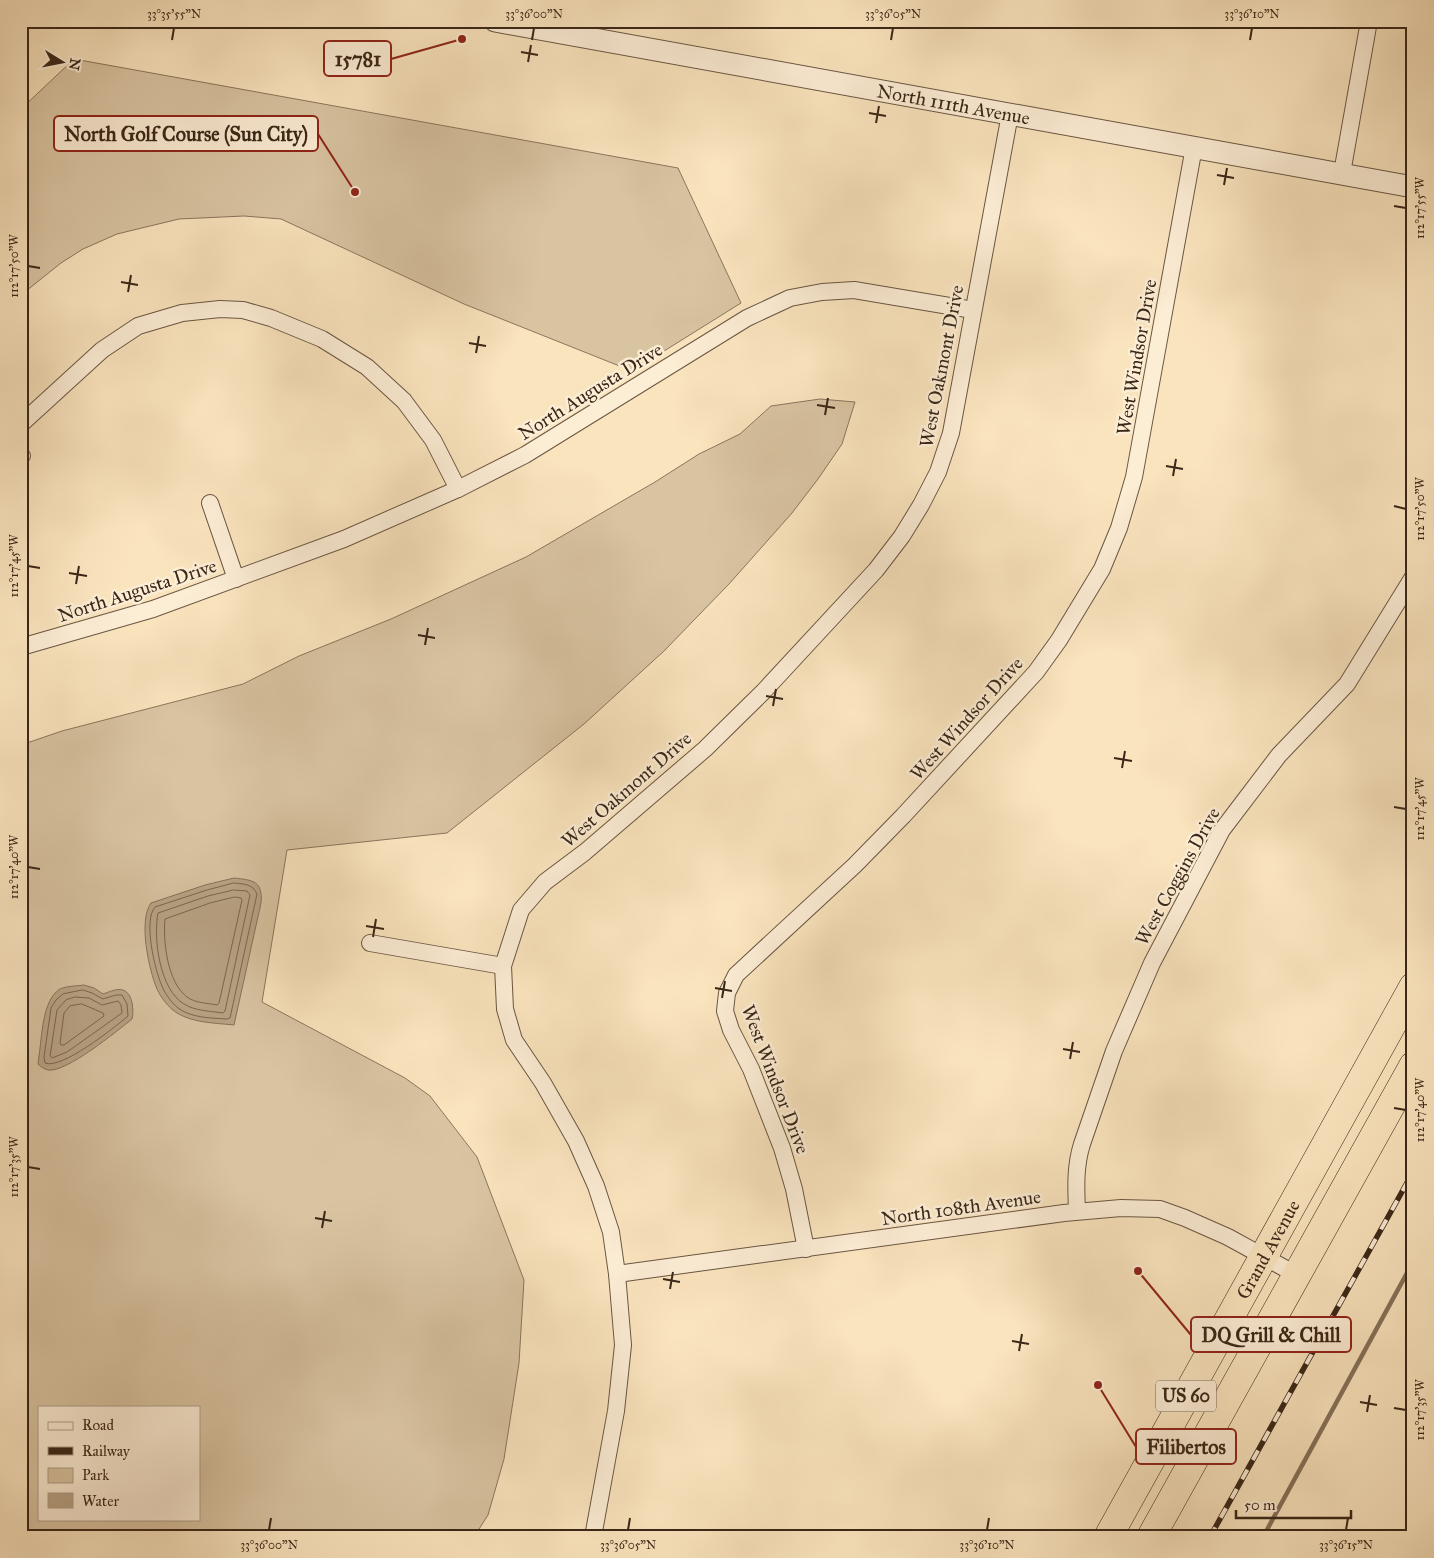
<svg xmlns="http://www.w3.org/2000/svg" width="1434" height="1558" viewBox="0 0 1434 1558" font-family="'IM FELL Great Primer',serif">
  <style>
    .green { fill: #d9c4a2; stroke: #8a765d; fill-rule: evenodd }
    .water { fill: #b9a486; stroke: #86725a }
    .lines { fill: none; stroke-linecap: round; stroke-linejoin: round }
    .shore { stroke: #7a664f; stroke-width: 1 }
    .stream { stroke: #86725a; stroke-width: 4.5 }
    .minor-casing { stroke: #6a5642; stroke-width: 18 }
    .tertiary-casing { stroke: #6a5642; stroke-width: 23 }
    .trunk-casing { stroke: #3a2718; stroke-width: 29 }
    .minor { stroke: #fcedd5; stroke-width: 16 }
    .tertiary { stroke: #fcedd5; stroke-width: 21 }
    .trunk { stroke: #fae4be; stroke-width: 28 }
    .rail-casing { stroke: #3a2718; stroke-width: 5.5 }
    .rail { stroke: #fcedd5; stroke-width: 4; stroke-dasharray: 11; stroke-linecap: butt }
    .ticks { fill: none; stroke: #3a2718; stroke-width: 2 }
    .labels { text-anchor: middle; stroke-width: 5; stroke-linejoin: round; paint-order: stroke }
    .shield { fill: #fcedd5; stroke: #746251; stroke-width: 1 }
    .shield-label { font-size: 18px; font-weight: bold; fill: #3a2718 }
    .street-label { font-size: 19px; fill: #3a2718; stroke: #fcedd5 }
    .leader { fill: none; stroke: #8f2418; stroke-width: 2 }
    .callout-dot { fill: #8f2418; stroke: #fcedd5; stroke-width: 2 }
    .callout { fill: #fcedd5; stroke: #8f2418; stroke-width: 2 }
    .callout-label { font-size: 20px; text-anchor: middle; font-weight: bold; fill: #3a2718 }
    .neatline { fill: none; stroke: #3a2718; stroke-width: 2 }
    .ticks-label { font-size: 12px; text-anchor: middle; fill: #3a2718 }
  </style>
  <rect width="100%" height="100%" fill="#fae4be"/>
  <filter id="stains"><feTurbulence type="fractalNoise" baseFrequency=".004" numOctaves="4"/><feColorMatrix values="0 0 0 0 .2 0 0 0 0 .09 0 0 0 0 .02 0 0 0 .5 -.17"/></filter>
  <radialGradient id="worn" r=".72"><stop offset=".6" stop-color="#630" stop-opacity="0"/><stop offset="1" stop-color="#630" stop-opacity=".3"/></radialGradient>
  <!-- green -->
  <g class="green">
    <path d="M 74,59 L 678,168 L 741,303 L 632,371 L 464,304 L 281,219 L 244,216 L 179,219 L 117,234 L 83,249 L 61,263 L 21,295 L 21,109 Z"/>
    <path d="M 820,399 L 855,402 L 842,444 L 818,479 L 792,513 L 729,584 L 664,651 L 584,724 L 447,833 L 287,850 L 262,1002 L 405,1078 L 430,1096 L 477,1157 L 524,1280 L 519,1363 L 504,1459 L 488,1515 L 474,1537 L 21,1537 L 21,745 L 62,731 L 243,684 L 299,656 L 391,619 L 526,557 L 655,482 L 699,454 L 740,434 L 771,406 ZM 39,1407 L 199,1407 L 199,1519 L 39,1519 Z"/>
  </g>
  <!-- water -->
  <g class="water">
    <path d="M 234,878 C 253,880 263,881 261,903 L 234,1025 C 216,1023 193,1023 177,1013 C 169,1008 161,998 157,989 C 149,970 138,921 151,903 L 205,885 Z"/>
    <path d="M 84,985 L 94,988 L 103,994 C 109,992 117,988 123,990 C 133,993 134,1011 132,1019 C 117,1031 66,1073 48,1070 C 44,1069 41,1067 38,1064 L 39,1056 C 42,1037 42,1000 60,989 C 66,986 77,986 84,985 Z"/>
  </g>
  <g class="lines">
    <!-- shore -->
    <g class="shore">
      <path d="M 234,883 C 244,884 253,884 257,894 L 230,1018 L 227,1019 C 212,1018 191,1018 178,1008 C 172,1003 165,994 162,986 C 155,971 143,920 155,907 L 207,890 Z"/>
      <path d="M 234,890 L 247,891 L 250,895 L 225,1011 L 223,1013 C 210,1011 195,1011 184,1004 C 160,990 153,939 158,913 L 208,896 Z"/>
      <path d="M 235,897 L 241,898 L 242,900 L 219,1003 L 217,1005 C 207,1003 195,1003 187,997 C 167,982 163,941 165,919 L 210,903 Z"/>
      <path d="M 83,990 L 92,993 L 103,999 L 116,995 L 122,995 L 127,1004 L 128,1016 C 114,1028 61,1070 45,1063 L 44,1057 L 51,1008 L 56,1000 L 63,994 Z"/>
      <path d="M 75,997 L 89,998 L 102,1005 L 118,1001 L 121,1005 L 122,1013 L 67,1052 L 52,1058 L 50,1056 L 57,1010 L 66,1000 Z"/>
      <path d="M 82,1004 L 103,1013 L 104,1016 L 64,1045 L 61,1045 L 60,1043 L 64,1013 L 70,1006 Z"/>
    </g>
    <!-- stream -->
    <path class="stream" d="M 1263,1537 L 1413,1262"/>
    <defs>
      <g id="minor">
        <path d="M 1342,173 L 1369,21"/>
        <path d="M 21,424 L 102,350 L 138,326 L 182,313 L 220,309 L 243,310 L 271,318 L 322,339 L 367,367 L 404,401 L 433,440 L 458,489"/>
        <path d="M 21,455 L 22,456"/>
        <path d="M 210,503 L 236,579"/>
        <path d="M 21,647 L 153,609 L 344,539 L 458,489 L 525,455 L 747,318 L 790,298 L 822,292 L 854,290 L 973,310"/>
        <path d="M 370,943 L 503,966"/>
        <path d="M 1077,1211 C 1076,1188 1075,1166 1082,1144 L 1114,1051 L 1152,963 L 1222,830 L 1279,755 L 1347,684 L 1413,577"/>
        <path d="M 806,1249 L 794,1189 L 782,1148 L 751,1069 L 731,1030 L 725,1011 L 727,993 L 736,975 L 855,865 L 903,816 L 1036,672 L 1059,640 L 1102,569 L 1119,528 L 1134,477 L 1194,147"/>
        <path d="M 617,1274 L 1064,1213 L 1121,1208 L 1160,1209 L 1185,1218 L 1228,1237 L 1297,1275"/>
        <path d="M 593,1537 L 616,1411 L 623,1345 L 617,1274 L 611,1232 L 596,1186 L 576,1141 L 543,1083 L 514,1040 L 505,1009 L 503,966 L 521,910 L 545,882 L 585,852 L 705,749 L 763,692 L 876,570 L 902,536 L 921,505 L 938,472 L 951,433 L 1010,114"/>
      </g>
      <g id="tertiary">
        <path id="s1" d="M 495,21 L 1413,187"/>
      </g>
      <g id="trunk">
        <path id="s2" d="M 1108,1537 L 1413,987"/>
        <path d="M 1151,1537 L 1413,1066"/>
      </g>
    </defs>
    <!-- minor casing -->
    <use href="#minor" class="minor-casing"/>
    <!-- tertiary casing -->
    <use href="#tertiary" class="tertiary-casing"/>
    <!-- trunk casing -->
    <use href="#trunk" class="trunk-casing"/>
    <!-- minor -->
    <use href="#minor" class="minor"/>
    <!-- tertiary -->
    <use href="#tertiary" class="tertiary"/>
    <!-- trunk -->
    <use href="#trunk" class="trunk"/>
    <defs>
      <path id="rail" d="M 1210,1537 L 1413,1172"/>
    </defs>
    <!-- rail casing -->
    <use href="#rail" class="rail-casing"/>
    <!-- rail -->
    <use href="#rail" class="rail"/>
  </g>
  <!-- ticks -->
  <path class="ticks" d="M 172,40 L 174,28M 532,40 L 534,28M 891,40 L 893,28M 1250,40 L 1252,28M 521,52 L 538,55M 528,62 L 531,45M 869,113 L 886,116M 876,123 L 879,106M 1217,175 L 1234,178M 1224,185 L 1227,168M 1394,206 L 1406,208M 28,266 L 40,268M 121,282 L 138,285M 128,292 L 131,275M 469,343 L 486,346M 476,353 L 479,336M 817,405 L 835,408M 825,415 L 828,398M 1166,466 L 1183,469M 1173,476 L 1176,459M 1394,506 L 1406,509M 28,566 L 40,568M 69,573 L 87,576M 76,584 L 79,566M 418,635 L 435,638M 425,645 L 428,628M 766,696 L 783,699M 773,706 L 776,689M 1114,758 L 1132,761M 1122,768 L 1125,751M 1394,807 L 1406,809M 28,867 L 40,869M 366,926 L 384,929M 373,937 L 376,919M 715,988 L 732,991M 722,998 L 725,981M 1063,1049 L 1080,1052M 1070,1059 L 1073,1042M 1394,1108 L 1406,1110M 28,1167 L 40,1169M 315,1218 L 332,1221M 322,1228 L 325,1211M 663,1279 L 680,1282M 670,1289 L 673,1272M 1012,1341 L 1029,1344M 1019,1351 L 1022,1334M 1360,1402 L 1377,1405M 1394,1408 L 1406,1410M 1367,1412 L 1370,1395M 269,1530 L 271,1518M 628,1530 L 630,1518M 987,1530 L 989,1518M 1346,1530 L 1348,1518"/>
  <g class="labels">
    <!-- shield labels -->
    <rect class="shield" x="1156" y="1380.5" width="60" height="31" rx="4"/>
    <g class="shield-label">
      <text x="1186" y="1402">US 60</text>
    </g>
    <!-- street labels -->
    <g class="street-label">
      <text dy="7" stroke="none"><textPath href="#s1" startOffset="466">North 111th Avenue</textPath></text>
      <text transform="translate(1136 357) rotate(-80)" y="7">West Windsor Drive</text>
      <text transform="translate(941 366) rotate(-79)" y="7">West Oakmont Drive</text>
      <text transform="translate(590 391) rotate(-32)" y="7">North Augusta Drive</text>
      <text transform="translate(137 590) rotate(-18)" y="7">North Augusta Drive</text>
      <text transform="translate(966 718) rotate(-48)" y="7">West Windsor Drive</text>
      <text transform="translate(626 789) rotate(-41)" y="7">West Oakmont Drive</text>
      <text transform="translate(1177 876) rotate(-61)" y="7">West Coggins Drive</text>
      <text transform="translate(776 1079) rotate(69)" y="7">West Windsor Drive</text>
      <text transform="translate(961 1207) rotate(-8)" y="7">North 108th Avenue</text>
      <text dy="7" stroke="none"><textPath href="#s2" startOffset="329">Grand Avenue</textPath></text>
    </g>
  </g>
  <!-- callouts -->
  <path class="leader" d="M462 39L391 59M355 192L318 134M1138 1271L1191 1335M1098 1385L1136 1447"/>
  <g class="callout-dot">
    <circle cx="462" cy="39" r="5"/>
    <circle cx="355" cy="192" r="5"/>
    <circle cx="1138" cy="1271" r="5"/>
    <circle cx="1098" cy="1385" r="5"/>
  </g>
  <g class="callout">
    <rect x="324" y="41" width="67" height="35" rx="5"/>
    <rect x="54" y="116" width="264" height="35" rx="5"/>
    <rect x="1191" y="1317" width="160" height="35" rx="5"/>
    <rect x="1136" y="1429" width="100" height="35" rx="5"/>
  </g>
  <g class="callout-label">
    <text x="358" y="66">15781</text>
    <text x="186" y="141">North Golf Course (Sun City)</text>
    <text x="1271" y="1342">DQ Grill &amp; Chill</text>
    <text x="1186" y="1454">Filibertos</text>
  </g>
  <!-- margin -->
  <rect width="1434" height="1558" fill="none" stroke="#fae4be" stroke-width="55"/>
  <!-- legend -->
  <rect x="38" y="1406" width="162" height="115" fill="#fcedd5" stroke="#ae9e89"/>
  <rect x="48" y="1422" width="25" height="8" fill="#fcedd5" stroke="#ae9e89"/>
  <text x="82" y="1430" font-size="15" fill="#3a2718">Road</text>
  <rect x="48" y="1447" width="25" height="8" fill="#3a2718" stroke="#ae9e89"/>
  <text x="82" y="1456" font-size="15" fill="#3a2718">Railway</text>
  <rect x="48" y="1468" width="25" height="15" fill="#d9c4a2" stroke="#ae9e89"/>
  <text x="82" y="1480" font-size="15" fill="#3a2718">Park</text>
  <rect x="48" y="1493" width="25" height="15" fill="#b9a486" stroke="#ae9e89"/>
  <text x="82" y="1506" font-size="15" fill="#3a2718">Water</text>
  <!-- north arrow -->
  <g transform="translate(62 62) rotate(100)" stroke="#fcedd5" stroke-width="4" paint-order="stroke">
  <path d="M0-4L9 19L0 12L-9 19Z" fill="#3a2718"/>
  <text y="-8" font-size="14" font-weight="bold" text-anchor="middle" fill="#3a2718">N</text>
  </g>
  <!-- scale -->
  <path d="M1236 1510v8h115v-8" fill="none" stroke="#3a2718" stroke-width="2.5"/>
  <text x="1244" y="1510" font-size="15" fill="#3a2718" stroke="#fcedd5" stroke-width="4" paint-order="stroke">50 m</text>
  <rect x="28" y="28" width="1378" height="1502" class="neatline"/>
  <g class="ticks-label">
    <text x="174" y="18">33°35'55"N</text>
    <text x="534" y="18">33°36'00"N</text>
    <text x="893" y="18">33°36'05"N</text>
    <text x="1252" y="18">33°36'10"N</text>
    <text transform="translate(1420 208) rotate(-90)" y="4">112°17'55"W</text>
    <text transform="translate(14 266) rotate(-90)" y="4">112°17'50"W</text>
    <text transform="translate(1420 509) rotate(-90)" y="4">112°17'50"W</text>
    <text transform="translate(14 566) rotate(-90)" y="4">112°17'45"W</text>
    <text transform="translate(1420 809) rotate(-90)" y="4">112°17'45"W</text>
    <text transform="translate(14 867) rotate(-90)" y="4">112°17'40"W</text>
    <text transform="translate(1420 1110) rotate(-90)" y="4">112°17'40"W</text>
    <text transform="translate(14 1167) rotate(-90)" y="4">112°17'35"W</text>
    <text transform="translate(1420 1410) rotate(-90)" y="4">112°17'35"W</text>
    <text x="269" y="1549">33°36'00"N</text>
    <text x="628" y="1549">33°36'05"N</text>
    <text x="987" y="1549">33°36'10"N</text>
    <text x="1346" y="1549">33°36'15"N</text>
  </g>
  <rect width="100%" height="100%" filter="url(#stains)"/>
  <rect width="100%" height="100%" fill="url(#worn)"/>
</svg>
